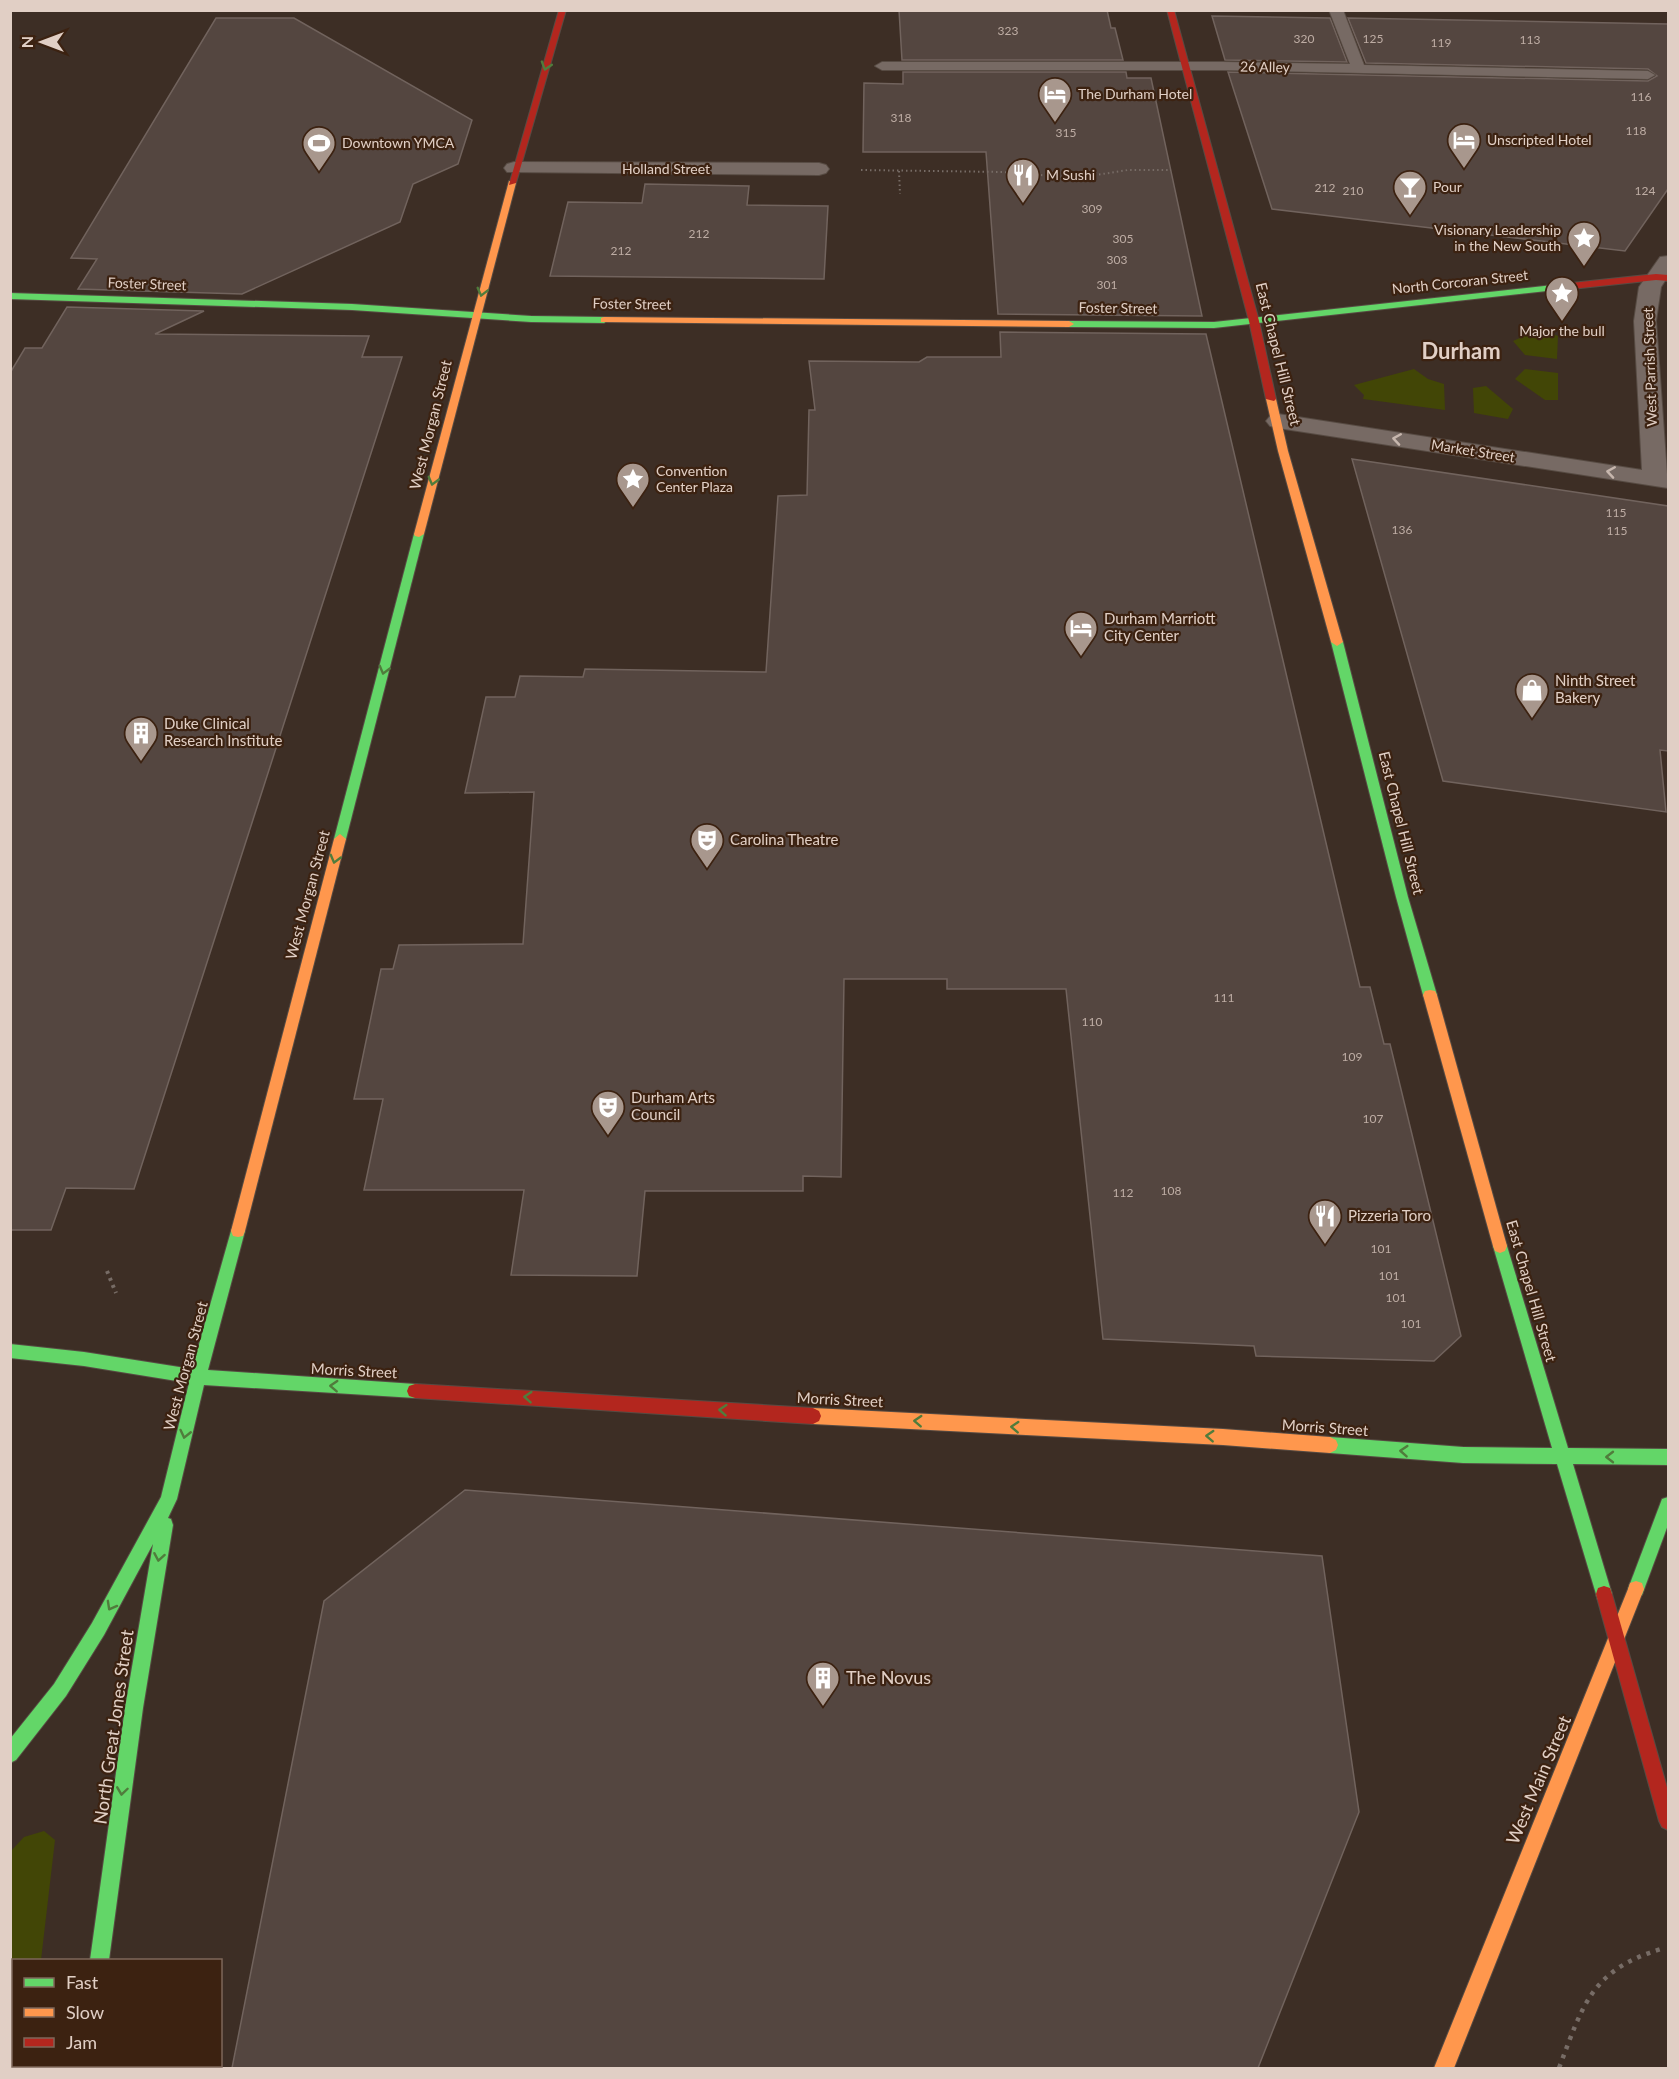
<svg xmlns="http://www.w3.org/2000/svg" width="1679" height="2079" viewBox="0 0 1679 2079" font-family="Lato,sans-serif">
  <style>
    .green { fill: #424606 }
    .building { fill: #544640; stroke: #71635d; stroke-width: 1.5 }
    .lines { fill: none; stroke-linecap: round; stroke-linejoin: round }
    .lane-casing { stroke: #574b43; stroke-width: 2 }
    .street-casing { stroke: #574b43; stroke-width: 2 }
    .fast-casing { stroke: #574b43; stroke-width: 2 }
    .slow-casing { stroke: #574b43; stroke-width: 2 }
    .jam-casing { stroke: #574b43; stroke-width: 2 }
    .path-far2 { stroke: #776c66; stroke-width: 2; stroke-dasharray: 1.5 3; stroke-linecap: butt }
    .path-far1 { stroke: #776c66; stroke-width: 4; stroke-dasharray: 3 4.5; stroke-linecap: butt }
    .path { stroke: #776c66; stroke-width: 4.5; stroke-dasharray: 4 6; stroke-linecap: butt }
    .lane { fill: #776a64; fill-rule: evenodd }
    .street { fill: #776a64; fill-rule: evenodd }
    .fast { fill: #63d668; fill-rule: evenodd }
    .slow { fill: #ff974d; fill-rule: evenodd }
    .jam { fill: #b3261e; fill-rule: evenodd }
    .oneway { stroke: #507c3c }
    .oneway2 { stroke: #c6b6ad }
    .labels { text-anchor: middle; stroke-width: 4.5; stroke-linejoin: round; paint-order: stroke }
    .number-label { font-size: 12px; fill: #beada4 }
    .far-street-label { font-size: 14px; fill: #e1cfc5; stroke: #3c2211 }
    .far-poi-label { font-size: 14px; fill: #e1cfc5; stroke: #3c2211; text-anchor: start }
    .street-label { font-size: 15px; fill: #e1cfc5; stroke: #3c2211 }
    .poi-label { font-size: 15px; fill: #e1cfc5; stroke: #3c2211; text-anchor: start }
    .near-poi-label { font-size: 18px; fill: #e1cfc5; stroke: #3c2211; text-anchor: start }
    .near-street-label { font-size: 18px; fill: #e1cfc5; stroke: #3c2211 }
    .far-town-label { font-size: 22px; font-weight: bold; fill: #e1cfc5; stroke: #3c2211 }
  </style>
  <rect width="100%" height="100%" fill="#3d2e25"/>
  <!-- green -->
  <g class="green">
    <path d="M 1540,329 L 1558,336 L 1557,359 L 1525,355 L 1513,341 Z"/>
    <path d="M 1414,369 L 1428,379 L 1444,384 L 1445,410 L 1363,399 L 1364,395 L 1354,385 Z"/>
    <path d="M 1525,369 L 1558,373 L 1558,400 L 1545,400 L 1515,379 Z"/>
    <path d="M 1486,386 L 1513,409 L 1508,419 L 1474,413 L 1473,388 Z"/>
    <path d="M 44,1831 L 55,1840 L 41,1960 L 14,1960 L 14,2066 L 26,2066 L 26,2068 L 11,2068 L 11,1851 L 24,1837 Z"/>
  </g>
  <!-- building -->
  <g class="building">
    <path d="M 899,10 L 1107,10 L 1111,28 L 1115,28 L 1123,60 L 902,60 Z"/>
    <path d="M 1212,16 L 1330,18 L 1347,62 L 1225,60 Z"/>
    <path d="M 216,18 L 294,18 L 472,120 L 458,164 L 413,184 L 400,222 L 242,294 L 78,289 L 97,259 L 71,258 Z"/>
    <path d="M 1348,18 L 1668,24 L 1668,189 L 1625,251 L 1272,209 L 1228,72 L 1648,81 L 1657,76 L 1648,69 L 1366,63 Z"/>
    <path d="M 903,72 L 1126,72 L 1127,78 L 1151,78 L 1202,316 L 998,314 L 986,152 L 863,152 L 864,83 L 903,84 Z"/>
    <path d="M 645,184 L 749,186 L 747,205 L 828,206 L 824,279 L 550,276 L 568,202 L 642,203 Z"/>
    <path d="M 67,307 L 204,311 L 155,334 L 369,336 L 362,357 L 402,357 L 134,1189 L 66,1188 L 51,1230 L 10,1230 L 10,373 L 25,348 L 42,348 Z"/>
    <path d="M 1000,332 L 1206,334 L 1360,987 L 1370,987 L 1384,1044 L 1390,1044 L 1461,1336 L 1434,1361 L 1256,1356 L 1254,1346 L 1103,1339 L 1066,989 L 947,989 L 947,979 L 844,979 L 841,1177 L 803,1176 L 803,1191 L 645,1191 L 637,1276 L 511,1275 L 524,1190 L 364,1190 L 383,1099 L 354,1099 L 381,969 L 393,969 L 399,945 L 523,944 L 534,792 L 465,793 L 486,697 L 515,697 L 520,676 L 583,677 L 585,669 L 766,672 L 778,496 L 807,495 L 809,410 L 815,410 L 809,361 L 919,362 L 927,357 L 1001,357 Z"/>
    <path d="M 1352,459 L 1668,506 L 1668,751 L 1660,750 L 1666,812 L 1443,781 Z"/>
    <path d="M 465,1490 L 1322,1556 L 1359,1812 L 1258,2068 L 232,2068 L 324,1601 Z"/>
  </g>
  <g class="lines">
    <defs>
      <path id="lane" d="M 1329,10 L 1343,10 L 1364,65 L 1648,71 L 1655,75 L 1648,79 L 1222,70 L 882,70 L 875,66 L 882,62 L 1222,62 L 1350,64 Z"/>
      <g id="street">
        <path d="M 514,162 L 819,163 L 826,165 L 829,169 L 826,173 L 819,175 L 507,172 L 504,168 L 507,164 Z"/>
        <path d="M 1668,256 L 1668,276 L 1661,287 L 1656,321 L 1668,488 L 1278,428 L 1270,426 L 1266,421 L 1270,416 L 1278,414 L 1642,470 L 1634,321 L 1639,287 L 1660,257 Z"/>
      </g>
      <g id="fast">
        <path d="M 1562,284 L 1566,287 L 1565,289 L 1214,328 L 1069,327 L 1064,324 L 1069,321 L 1214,322 Z"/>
        <path d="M 10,293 L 352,304 L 531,316 L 604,317 L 609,320 L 604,323 L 531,322 L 352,310 L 10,299 Z"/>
        <path d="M 419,531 L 424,534 L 346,839 L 340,844 L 334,839 L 414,534 Z"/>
        <path d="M 1337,638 L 1343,642 L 1408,897 L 1437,995 L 1435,999 L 1425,999 L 1423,995 L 1396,897 L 1331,642 Z"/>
        <path d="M 238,1225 L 243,1226 L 245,1231 L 208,1370 L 415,1384 L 421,1386 L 423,1391 L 421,1396 L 415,1398 L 204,1385 L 177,1499 L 168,1518 L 171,1519 L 173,1525 L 143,1708 L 109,1960 L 90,1960 L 125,1708 L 153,1544 L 104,1635 L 66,1696 L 16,1760 L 10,1763 L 10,1739 L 54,1684 L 92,1623 L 161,1497 L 189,1383 L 84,1366 L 10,1358 L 10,1344 L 84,1352 L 192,1369 L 231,1231 L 233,1226 Z"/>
        <path d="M 1500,1239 L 1505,1241 L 1507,1246 L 1568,1448 L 1668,1449 L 1668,1465 L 1573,1464 L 1612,1594 L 1610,1600 L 1604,1602 L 1598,1600 L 1596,1594 L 1557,1464 L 1463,1463 L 1330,1453 L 1324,1450 L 1322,1445 L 1324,1440 L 1330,1437 L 1463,1447 L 1552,1448 L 1493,1246 L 1495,1241 Z"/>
        <path d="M 1668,1497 L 1668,1525 L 1642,1595 L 1636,1597 L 1630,1595 L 1628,1589 L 1662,1499 Z"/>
        <rect x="73" y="2066" width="20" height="2"/>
      </g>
      <g id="slow">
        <path d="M 509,181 L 516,183 L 424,534 L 419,537 L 415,536 L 414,534 Z"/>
        <path d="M 604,317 L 1069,321 L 1074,324 L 1069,327 L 601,322 L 601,318 Z"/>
        <path d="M 1271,396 L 1276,399 L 1288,451 L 1343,642 L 1337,646 L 1331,642 L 1278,451 L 1266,399 Z"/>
        <path d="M 340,834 L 346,839 L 245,1231 L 243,1236 L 238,1237 L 233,1236 L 231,1231 L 334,839 Z"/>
        <path d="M 1430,990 L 1435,991 L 1437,995 L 1507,1246 L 1505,1251 L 1500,1253 L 1495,1251 L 1493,1246 L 1423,995 L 1425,991 Z"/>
        <path d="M 813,1408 L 1223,1429 L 1330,1437 L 1336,1440 L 1338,1445 L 1336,1450 L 1330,1453 L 1223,1445 L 813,1424 L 807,1421 L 805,1416 L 807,1411 Z"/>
        <path d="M 1636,1581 L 1642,1583 L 1644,1589 L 1454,2068 L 1434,2068 L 1628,1589 L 1630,1583 Z"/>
      </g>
      <g id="jam">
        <path d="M 559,10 L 566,10 L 516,183 L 509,185 Z"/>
        <path d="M 1167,10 L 1174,10 L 1259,321 L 1276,399 L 1274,401 L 1266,399 L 1249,321 Z"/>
        <path d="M 1656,274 L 1668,275 L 1668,281 L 1656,280 L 1562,290 L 1558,287 L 1562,284 Z"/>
        <path d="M 415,1384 L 813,1408 L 819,1411 L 821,1416 L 819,1421 L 813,1424 L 415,1398 L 409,1396 L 407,1391 L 409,1386 Z"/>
        <path d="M 1604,1586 L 1610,1588 L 1612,1594 L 1668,1791 L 1668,1830 L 1662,1827 L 1659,1821 L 1596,1594 L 1598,1588 Z"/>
      </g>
    </defs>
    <!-- lane casing -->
    <use href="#lane" class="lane-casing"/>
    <!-- street casing -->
    <use href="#street" class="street-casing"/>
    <!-- fast casing -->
    <use href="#fast" class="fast-casing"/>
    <!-- slow casing -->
    <use href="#slow" class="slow-casing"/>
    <!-- jam casing -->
    <use href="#jam" class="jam-casing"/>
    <!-- path-far2 -->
    <g class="path-far2">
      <path d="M 861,170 L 1003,172 L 1077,178 L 1128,170 L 1171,170"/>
      <path d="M 899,171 L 900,194"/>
    </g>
    <!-- path-far1 -->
    <path class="path-far1" d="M 107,1271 L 116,1293"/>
    <!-- path -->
    <path class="path" d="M 1559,2068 C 1583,2005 1591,1970 1661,1949"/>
    <!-- lane -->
    <use href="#lane" class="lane"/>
    <!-- street -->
    <use href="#street" class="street"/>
    <!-- fast -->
    <use href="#fast" class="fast"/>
    <!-- slow -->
    <use href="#slow" class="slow"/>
    <!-- jam -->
    <use href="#jam" class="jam"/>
  </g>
  <!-- one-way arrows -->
  <defs><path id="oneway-chevron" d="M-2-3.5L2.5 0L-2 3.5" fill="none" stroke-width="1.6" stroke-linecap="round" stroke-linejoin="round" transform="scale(1.5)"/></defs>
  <g class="oneway">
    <use href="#oneway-chevron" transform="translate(546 66) rotate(107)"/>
    <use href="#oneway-chevron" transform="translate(482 292) rotate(104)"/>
    <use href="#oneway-chevron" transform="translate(433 481) rotate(105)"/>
    <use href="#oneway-chevron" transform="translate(384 670) rotate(105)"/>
    <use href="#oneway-chevron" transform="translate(335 859) rotate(105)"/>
    <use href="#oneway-chevron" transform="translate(334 1386) rotate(-177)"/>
    <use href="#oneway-chevron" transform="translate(528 1397) rotate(-176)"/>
    <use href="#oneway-chevron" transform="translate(723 1410) rotate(-176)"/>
    <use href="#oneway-chevron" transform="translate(918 1421) rotate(-177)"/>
    <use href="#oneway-chevron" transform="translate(1015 1427) rotate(-177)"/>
    <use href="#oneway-chevron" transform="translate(185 1434) rotate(103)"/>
    <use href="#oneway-chevron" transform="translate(1210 1436) rotate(-177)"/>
    <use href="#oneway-chevron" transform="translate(1404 1451) rotate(-176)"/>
    <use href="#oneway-chevron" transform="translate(1610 1457) rotate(-180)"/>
    <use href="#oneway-chevron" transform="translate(159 1557) rotate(100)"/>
    <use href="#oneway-chevron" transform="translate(111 1606) rotate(119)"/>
    <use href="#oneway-chevron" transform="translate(122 1791) rotate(98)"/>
  </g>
  <g class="oneway2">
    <use href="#oneway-chevron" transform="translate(1397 439) rotate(-171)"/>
    <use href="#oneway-chevron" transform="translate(1611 472) rotate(-171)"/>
  </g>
  <!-- icons -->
  <defs>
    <symbol id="hotel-pin" viewBox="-11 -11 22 30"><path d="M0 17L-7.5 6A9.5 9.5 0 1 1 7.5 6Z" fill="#a8978d" stroke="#3c2211"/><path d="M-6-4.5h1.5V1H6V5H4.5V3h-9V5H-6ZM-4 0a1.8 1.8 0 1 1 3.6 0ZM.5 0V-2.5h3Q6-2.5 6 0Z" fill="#fff"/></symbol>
    <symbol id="stadium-pin" viewBox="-11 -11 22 30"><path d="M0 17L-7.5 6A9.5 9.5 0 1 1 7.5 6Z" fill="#a8978d" stroke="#3c2211"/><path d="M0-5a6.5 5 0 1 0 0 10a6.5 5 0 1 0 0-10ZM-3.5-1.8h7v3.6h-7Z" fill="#fff"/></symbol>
    <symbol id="restaurant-pin" viewBox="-11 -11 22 30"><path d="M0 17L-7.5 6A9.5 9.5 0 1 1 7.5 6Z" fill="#a8978d" stroke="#3c2211"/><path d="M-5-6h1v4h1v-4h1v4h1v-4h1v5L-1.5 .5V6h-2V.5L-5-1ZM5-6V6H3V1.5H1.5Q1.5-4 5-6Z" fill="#fff"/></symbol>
    <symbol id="bar-pin" viewBox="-11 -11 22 30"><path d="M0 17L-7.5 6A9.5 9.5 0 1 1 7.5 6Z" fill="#a8978d" stroke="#3c2211"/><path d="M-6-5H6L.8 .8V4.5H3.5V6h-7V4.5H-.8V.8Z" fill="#fff"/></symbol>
    <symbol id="sight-pin" viewBox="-11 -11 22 30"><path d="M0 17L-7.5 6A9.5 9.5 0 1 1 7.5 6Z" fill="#a8978d" stroke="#3c2211"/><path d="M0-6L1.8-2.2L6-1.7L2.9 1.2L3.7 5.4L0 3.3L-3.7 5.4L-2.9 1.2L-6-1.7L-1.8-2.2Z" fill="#fff"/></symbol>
    <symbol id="shop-pin" viewBox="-11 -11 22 30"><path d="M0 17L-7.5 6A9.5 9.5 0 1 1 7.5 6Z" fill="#a8978d" stroke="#3c2211"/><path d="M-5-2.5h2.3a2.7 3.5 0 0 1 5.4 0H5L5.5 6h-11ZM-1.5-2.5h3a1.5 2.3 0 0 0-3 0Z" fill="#fff"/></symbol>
    <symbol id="building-pin" viewBox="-11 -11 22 30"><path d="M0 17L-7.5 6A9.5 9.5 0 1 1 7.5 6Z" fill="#a8978d" stroke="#3c2211"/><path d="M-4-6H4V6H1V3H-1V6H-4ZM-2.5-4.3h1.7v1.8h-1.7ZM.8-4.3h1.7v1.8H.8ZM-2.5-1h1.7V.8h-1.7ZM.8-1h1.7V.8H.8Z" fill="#fff"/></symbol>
    <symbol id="theatre-pin" viewBox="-11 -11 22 30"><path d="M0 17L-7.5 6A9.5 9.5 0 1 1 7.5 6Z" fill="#a8978d" stroke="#3c2211"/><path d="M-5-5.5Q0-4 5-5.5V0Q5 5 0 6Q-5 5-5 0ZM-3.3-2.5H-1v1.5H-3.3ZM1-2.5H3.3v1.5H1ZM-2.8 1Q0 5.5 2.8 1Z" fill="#fff"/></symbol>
  </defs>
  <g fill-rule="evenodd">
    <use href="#hotel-pin" x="1036" y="75" width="38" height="52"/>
    <use href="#hotel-pin" x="1445" y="121" width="38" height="52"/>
    <use href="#stadium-pin" x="300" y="124" width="38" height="52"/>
    <use href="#restaurant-pin" x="1004" y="156" width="38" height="52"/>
    <use href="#bar-pin" x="1391" y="168" width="38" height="52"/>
    <use href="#sight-pin" x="1565" y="219" width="38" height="52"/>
    <use href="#sight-pin" x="1543" y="274" width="38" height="52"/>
    <use href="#sight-pin" x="614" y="460" width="38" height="52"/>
    <use href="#hotel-pin" x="1062" y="609" width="38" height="52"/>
    <use href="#shop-pin" x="1513" y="671" width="38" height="52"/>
    <use href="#building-pin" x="122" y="714" width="38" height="52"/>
    <use href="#theatre-pin" x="688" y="821" width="38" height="52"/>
    <use href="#theatre-pin" x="589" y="1088" width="38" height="52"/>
    <use href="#restaurant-pin" x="1306" y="1197" width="38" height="52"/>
    <use href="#building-pin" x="804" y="1659" width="38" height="52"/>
  </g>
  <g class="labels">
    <!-- number labels -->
    <g class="number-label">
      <text x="1008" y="35">323</text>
      <text x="1304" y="43">320</text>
      <text x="1373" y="43">125</text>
      <text x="1530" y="44">113</text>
      <text x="1441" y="47">119</text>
      <text x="1641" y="101">116</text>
      <text x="901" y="122">318</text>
      <text x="1636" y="135">118</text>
      <text x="1066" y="137">315</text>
      <text x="1325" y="192">212</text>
      <text x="1353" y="195">210</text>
      <text x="1645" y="195">124</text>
      <text x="1092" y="213">309</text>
      <text x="699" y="238">212</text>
      <text x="1123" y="243">305</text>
      <text x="621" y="255">212</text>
      <text x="1117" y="264">303</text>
      <text x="1107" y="289">301</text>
      <text x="1616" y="517">115</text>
      <text x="1402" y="534">136</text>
      <text x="1617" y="535">115</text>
      <text x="1224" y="1002">111</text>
      <text x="1092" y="1026">110</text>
      <text x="1352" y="1061">109</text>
      <text x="1373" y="1123">107</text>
      <text x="1171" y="1195">108</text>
      <text x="1123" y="1197">112</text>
      <text x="1381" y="1253">101</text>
      <text x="1389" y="1280">101</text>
      <text x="1396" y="1302">101</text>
      <text x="1411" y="1328">101</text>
    </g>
    <!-- far-street labels -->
    <g class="far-street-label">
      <text transform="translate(1265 67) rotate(1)" y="5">26 Alley</text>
      <text x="666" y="174">Holland Street</text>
      <text transform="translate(1460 282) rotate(-6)" y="5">North Corcoran Street</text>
      <text transform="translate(147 284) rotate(2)" y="5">Foster Street</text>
      <text transform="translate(632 304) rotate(1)" y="5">Foster Street</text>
      <text transform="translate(1118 308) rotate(1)" y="5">Foster Street</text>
      <text transform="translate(1650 367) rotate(-92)" y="5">West Parrish Street</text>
      <text transform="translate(1473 451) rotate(9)" y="5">Market Street</text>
    </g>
    <!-- far-poi labels -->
    <g class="far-poi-label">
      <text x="1078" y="99">The Durham Hotel</text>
      <text x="1487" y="145">Unscripted Hotel</text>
      <text x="342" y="148">Downtown YMCA</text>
      <text x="1046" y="180">M Sushi</text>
      <text x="1433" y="192">Pour</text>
      <text x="1561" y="235" text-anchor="end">Visionary Leadership<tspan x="1561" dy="16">in the New South</tspan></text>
      <text x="1562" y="336" text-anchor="middle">Major the bull</text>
      <text x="656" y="476">Convention<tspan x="656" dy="16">Center Plaza</tspan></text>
    </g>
    <!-- street labels -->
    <g class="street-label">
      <text transform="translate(1278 354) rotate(76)" y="5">East Chapel Hill Street</text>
      <text transform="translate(431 425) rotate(-76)" y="5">West Morgan Street</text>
      <text transform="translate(1401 823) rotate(76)" y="5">East Chapel Hill Street</text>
      <text transform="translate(308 895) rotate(-75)" y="5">West Morgan Street</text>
      <text transform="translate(1531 1291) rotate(74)" y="5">East Chapel Hill Street</text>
      <text transform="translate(186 1366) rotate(-75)" y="5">West Morgan Street</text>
      <text transform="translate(354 1371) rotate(3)" y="5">Morris Street</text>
      <text transform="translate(840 1400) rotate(3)" y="5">Morris Street</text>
      <text transform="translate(1325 1428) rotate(4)" y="5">Morris Street</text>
    </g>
    <!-- poi labels -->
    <g class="poi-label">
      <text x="1104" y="624">Durham Marriott<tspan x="1104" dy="17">City Center</tspan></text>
      <text x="1555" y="686">Ninth Street<tspan x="1555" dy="17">Bakery</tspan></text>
      <text x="164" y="729">Duke Clinical<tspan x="164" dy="17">Research Institute</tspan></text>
      <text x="730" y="845">Carolina Theatre</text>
      <text x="631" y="1103">Durham Arts<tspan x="631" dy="17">Council</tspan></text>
      <text x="1348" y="1221">Pizzeria Toro</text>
    </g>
    <!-- near-poi labels -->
    <g class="near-poi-label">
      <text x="846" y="1684">The Novus</text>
    </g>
    <!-- near-street labels -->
    <g class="near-street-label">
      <text transform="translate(114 1727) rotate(-82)" y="6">North Great Jones Street</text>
      <text transform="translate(1539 1780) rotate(-67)" y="6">West Main Street</text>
    </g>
    <!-- far-town labels -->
    <g class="far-town-label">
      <text x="1461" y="359">Durham</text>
    </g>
  </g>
  <!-- border -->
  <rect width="1679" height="2079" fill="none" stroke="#e1cfc5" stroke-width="24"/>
  <!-- legend -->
  <rect x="12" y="1959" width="210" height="108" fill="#3c2211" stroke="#7e6759" stroke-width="1.5"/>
  <rect x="24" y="1978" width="30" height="9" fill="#63d668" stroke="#7e6759" stroke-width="1.5"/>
  <text x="66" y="1989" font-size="18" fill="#e1cfc5">Fast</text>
  <rect x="24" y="2008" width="30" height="9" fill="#ff974d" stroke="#7e6759" stroke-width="1.5"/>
  <text x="66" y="2019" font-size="18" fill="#e1cfc5">Slow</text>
  <rect x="24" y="2038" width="30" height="9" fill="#b3261e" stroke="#7e6759" stroke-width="1.5"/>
  <text x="66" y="2049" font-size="18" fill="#e1cfc5">Jam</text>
  <!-- north arrow -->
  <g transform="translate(42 42) rotate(270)" stroke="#3c2211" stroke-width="4.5" paint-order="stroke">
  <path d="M0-4.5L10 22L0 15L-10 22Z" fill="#e1cfc5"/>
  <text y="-9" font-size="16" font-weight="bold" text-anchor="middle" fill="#e1cfc5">N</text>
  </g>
</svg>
